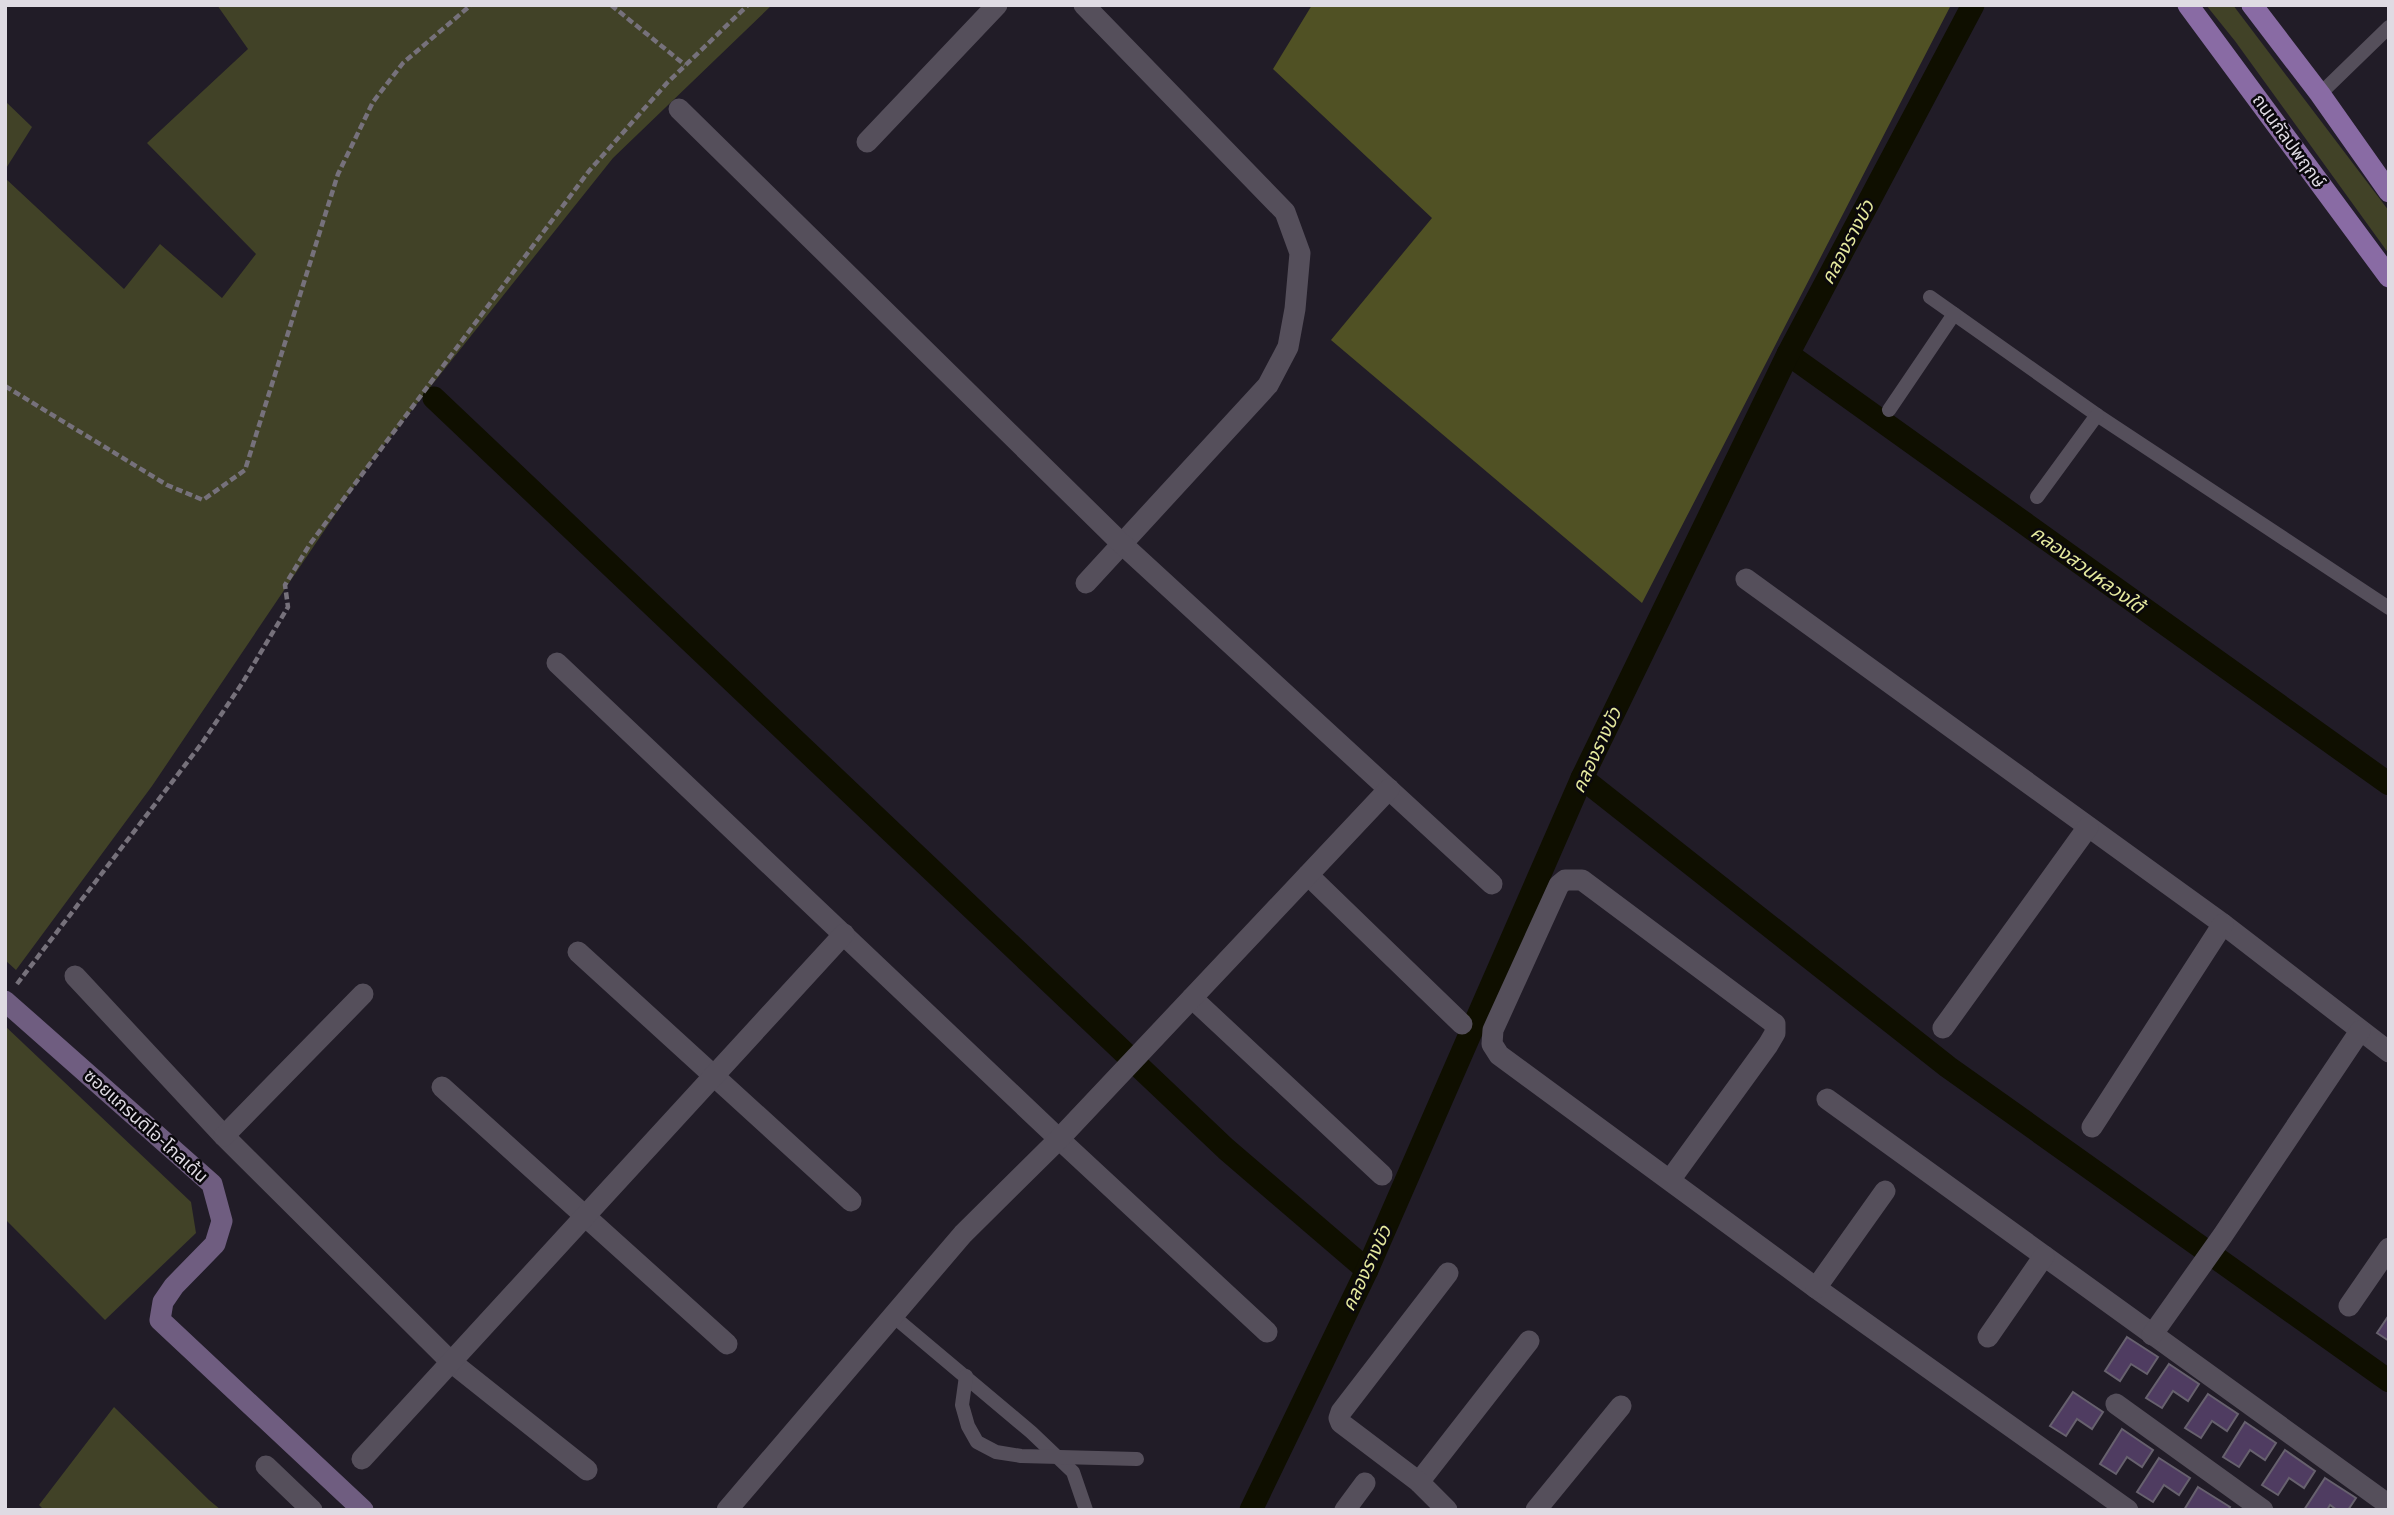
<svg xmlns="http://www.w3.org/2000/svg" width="2394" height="1515" viewBox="0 0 2394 1515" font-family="Lato,'Noto Sans Thai',sans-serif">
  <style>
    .green { fill: #414227 }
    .forest { fill: #505124 }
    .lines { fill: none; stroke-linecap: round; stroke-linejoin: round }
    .canal { stroke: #0f0f00; stroke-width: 23 }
    .building { fill: #4f3c61; stroke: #67616e; stroke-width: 2 }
    .path { stroke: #76717b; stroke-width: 4.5; stroke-dasharray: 7 3.5; stroke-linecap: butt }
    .lane { stroke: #554f5b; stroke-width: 14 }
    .street { stroke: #554f5b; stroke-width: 21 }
    .secondary { stroke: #6f5d80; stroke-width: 21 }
    .primary { stroke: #896ba4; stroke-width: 21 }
    .labels { text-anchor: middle; stroke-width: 5; stroke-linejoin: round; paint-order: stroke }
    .street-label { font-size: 18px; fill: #dfdbe3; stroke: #0a080c }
    .water-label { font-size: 19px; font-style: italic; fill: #e5e99e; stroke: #0a080c }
  </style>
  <rect width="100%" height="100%" fill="#211c27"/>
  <!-- green -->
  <g class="green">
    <path d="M 217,5 L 772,5 L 613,158 L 372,460 L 152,786 L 16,970 L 5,960 L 5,178 L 124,289 L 160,244 L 222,298 L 256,254 L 147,143 L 248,49 Z"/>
    <path d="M 2206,5 L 2233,5 L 2389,211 L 2389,254 L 2235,41 Z"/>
    <path d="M 5,101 L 32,127 L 5,170 Z"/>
    <path d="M 5,1026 L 191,1202 L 196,1233 L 105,1320 L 5,1219 Z"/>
    <path d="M 114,1407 L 209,1500 L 221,1510 L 44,1510 L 39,1505 Z"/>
  </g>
  <!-- forest -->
  <path class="forest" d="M 1312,5 L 1951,5 L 1642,603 L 1331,340 L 1432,218 L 1273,69 Z"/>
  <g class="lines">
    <!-- canal -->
    <g class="canal">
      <path d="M 1788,354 L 2389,784"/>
      <path d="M 434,398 L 1226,1149 L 1367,1270"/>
      <path d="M 1582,778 L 1948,1067 L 2389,1381"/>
      <path d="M 1251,1510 L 1367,1270 L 1582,778 L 1788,354 L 1973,5"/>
    </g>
  </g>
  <!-- building -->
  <g class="building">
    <path d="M 2389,1315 L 2389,1341 L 2377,1333 Z"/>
    <path d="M 2127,1337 L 2158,1357 L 2147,1374 L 2131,1364 L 2120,1381 L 2105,1371 Z"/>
    <path d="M 2169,1364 L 2199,1384 L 2188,1401 L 2173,1391 L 2162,1408 L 2146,1398 Z"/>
    <path d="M 2073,1392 L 2103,1412 L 2092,1429 L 2077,1419 L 2066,1436 L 2050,1426 Z"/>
    <path d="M 2208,1394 L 2238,1414 L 2227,1431 L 2212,1421 L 2201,1438 L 2185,1428 Z"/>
    <path d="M 2245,1422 L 2276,1443 L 2265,1460 L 2250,1450 L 2239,1467 L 2223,1457 Z"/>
    <path d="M 2122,1429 L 2153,1450 L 2142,1467 L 2127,1457 L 2116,1474 L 2100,1464 Z"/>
    <path d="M 2285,1450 L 2315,1471 L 2304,1488 L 2289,1478 L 2278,1495 L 2262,1485 Z"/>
    <path d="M 2159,1458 L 2190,1478 L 2179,1495 L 2164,1485 L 2153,1502 L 2137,1492 Z"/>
    <path d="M 2325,1478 L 2356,1498 L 2348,1510 L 2337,1510 L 2330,1505 L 2327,1510 L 2304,1510 Z"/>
    <path d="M 2198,1487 L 2230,1507 L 2228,1510 L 2184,1510 Z"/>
  </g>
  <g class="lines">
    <!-- path -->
    <g class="path">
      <path d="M 611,5 L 685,65"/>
      <path d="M 5,386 L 167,485 L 203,500 L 245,470 L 338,174 L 373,102 L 403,63 L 471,5"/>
      <path d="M 17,984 L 202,743 L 243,682 L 288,607 L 285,585 L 310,544 L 360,477 L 589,171 L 667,83 L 748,5"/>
    </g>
    <!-- lane -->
    <g class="lane">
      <path d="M 2320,94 L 2389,27"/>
      <path d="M 1930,297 L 2097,415 L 2389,608"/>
      <path d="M 1889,410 L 1954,314"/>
      <path d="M 2037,497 L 2097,415"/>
      <path d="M 893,1316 L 1031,1432 L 1073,1472 L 1086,1510"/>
      <path d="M 966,1376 L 962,1405 L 968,1426 L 977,1442 L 996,1452 L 1021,1456 L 1137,1459"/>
    </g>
    <!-- street -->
    <g class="street">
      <path d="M 1084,5 L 1285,212 L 1300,253 L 1295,309 L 1288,347 L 1268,385 L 1086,583"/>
      <path d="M 679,109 L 1122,544 L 1492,884"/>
      <path d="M 867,142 L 997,5"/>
      <path d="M 1746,579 L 2223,924 L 2389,1052"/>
      <path d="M 557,663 L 1059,1139 L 1267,1332"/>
      <path d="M 1308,875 L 1462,1024"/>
      <path d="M 578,952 L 851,1201"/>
      <path d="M 75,976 L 224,1136 L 450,1361 L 587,1470"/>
      <path d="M 1192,998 L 1382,1175"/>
      <path d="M 1943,1028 L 2088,827"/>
      <path d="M 442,1087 L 727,1344"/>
      <path d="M 1827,1099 L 2389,1505"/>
      <path d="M 2092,1127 L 2223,924"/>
      <path d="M 224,1136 L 363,994"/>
      <path d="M 1670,1180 L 1768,1045 L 1775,1033 L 1775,1024 L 1582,880 L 1565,880 L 1559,885 L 1493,1030 L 1492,1044 L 1499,1055 L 1816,1288 L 2128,1510"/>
      <path d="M 1816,1288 L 1885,1191"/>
      <path d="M 2349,1306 L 2389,1248"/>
      <path d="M 2152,1335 L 2223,1235 L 2360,1031"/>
      <path d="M 1988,1337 L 2044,1256"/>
      <path d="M 2116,1404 L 2263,1510"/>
      <path d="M 362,1459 L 844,934"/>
      <path d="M 266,1466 L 312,1510"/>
      <path d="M 1419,1482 L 1529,1341"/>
      <path d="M 727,1510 L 963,1234 L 1059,1139 L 1389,789"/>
      <path d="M 1345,1510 L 1365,1483"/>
      <path d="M 1447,1510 L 1419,1482 L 1341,1423 L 1339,1418 L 1341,1412 L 1448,1273"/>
      <path d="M 1536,1510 L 1621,1406"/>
    </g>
    <!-- secondary -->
    <path class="secondary" d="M 5,1001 L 212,1184 L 222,1221 L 215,1244 L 174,1286 L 163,1302 L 160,1320 L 363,1510"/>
    <!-- primary -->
    <g class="primary">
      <path d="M 2188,5 L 2389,277"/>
      <path d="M 2252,5 L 2320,94 L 2389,192"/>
    </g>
  </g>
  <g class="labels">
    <!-- street labels -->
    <g class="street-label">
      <text transform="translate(2289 141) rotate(54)" y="6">ถนนกัลปพฤกษ์</text>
      <text transform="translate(146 1126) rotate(42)" y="6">ซอยแกรนดิโอ-โกลเด้น</text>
    </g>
    <!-- water labels -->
    <g class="water-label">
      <text transform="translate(1847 242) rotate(-62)" y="7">คลองรางบัว</text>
      <text transform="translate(2088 569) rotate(36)" y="7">คลองสวนหลวงใต้</text>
      <text transform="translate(1596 750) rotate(-65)" y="7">คลองรางบัว</text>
      <text transform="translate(1366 1268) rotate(-65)" y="7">คลองรางบัว</text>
    </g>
  </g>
  <!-- border -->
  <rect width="2394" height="1515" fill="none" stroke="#dfdbe3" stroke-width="14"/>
</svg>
